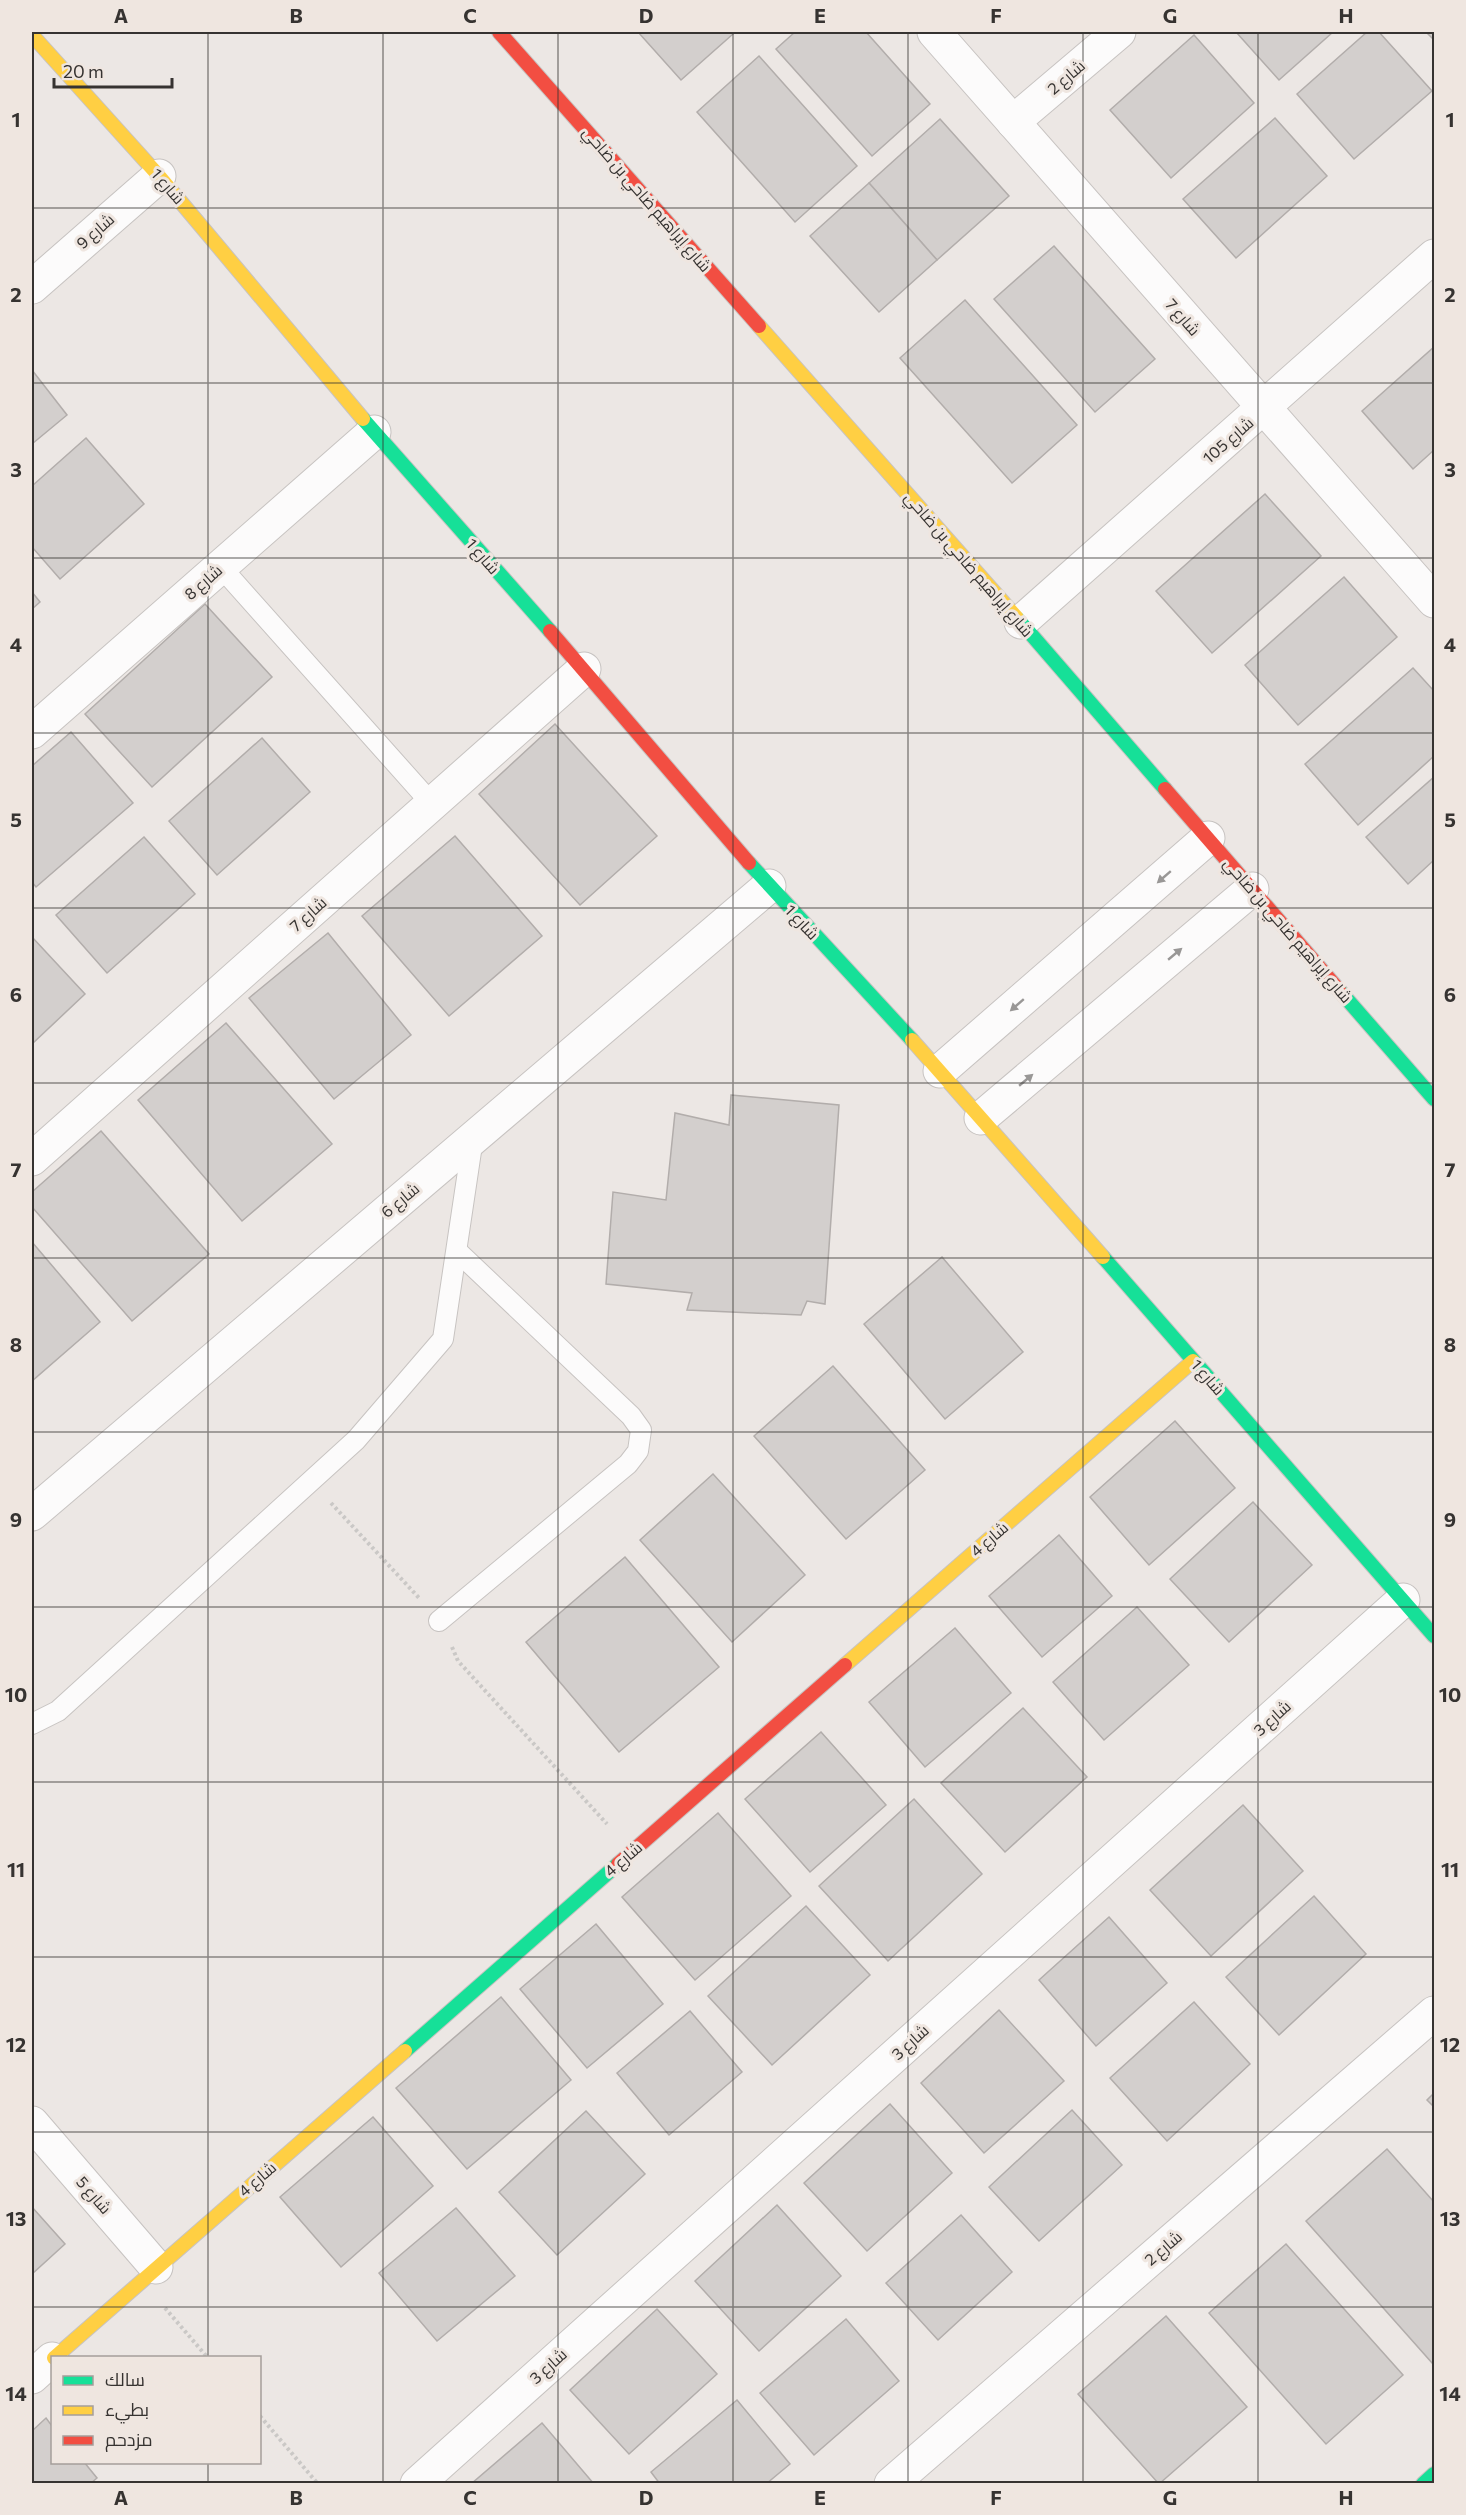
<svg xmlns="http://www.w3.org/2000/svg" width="1466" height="2515" viewBox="0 0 1466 2515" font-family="Commissioner,Cairo,sans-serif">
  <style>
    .building { fill: #d3cfcd; stroke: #b2adab; stroke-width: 1.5 }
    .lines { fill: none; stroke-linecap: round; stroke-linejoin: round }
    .lane-casing { stroke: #c7c3c1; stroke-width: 22 }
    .street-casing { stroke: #c7c3c1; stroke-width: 35 }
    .fast-casing { stroke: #c7c3c1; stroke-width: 16 }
    .slow-casing { stroke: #c7c3c1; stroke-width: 16 }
    .jam-casing { stroke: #c7c3c1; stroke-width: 16 }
    .path { stroke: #cac8c6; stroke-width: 4; stroke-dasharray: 3 3; stroke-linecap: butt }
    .lane { stroke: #fcfbfb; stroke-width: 20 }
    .street { stroke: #fcfbfb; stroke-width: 33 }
    .fast { stroke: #16e098; stroke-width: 14 }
    .slow { stroke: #ffcf43; stroke-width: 14 }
    .jam { stroke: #f24e42; stroke-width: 14 }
    .oneway { fill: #999796 }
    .grid { fill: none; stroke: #363331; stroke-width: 1.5; stroke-opacity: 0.55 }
    .labels { text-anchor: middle; stroke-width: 6; stroke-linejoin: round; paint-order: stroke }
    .street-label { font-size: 16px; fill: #363331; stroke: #efe6e0 }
    .neatline { fill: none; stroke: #363331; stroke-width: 2 }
    .grid-label { font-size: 20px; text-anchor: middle; font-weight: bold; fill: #363331 }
  </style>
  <rect width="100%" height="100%" fill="#ece7e4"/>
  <!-- building -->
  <g class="building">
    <path d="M 638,32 L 731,32 L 733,34 L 681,80 Z"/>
    <path d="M 795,32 L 866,32 L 930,104 L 872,156 L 776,49 Z"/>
    <path d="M 1236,32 L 1333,32 L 1279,80 Z"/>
    <path d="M 1367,32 L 1379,32 L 1432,91 L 1354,159 L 1297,94 Z"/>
    <path d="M 1426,32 L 1434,32 L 1434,40 Z"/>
    <path d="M 1194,35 L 1254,103 L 1171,178 L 1110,110 Z"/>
    <path d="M 759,56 L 857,166 L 795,222 L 697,112 Z"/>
    <path d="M 1275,118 L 1327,176 L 1236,258 L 1183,199 Z"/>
    <path d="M 940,119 L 1009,196 L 937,260 L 869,183 Z"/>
    <path d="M 869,183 L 937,260 L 879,312 L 810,236 Z"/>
    <path d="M 1054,246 L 1155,359 L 1095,412 L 994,299 Z"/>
    <path d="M 965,300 L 1077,425 L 1012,483 L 900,358 Z"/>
    <path d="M 1434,347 L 1434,450 L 1413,469 L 1362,411 Z"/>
    <path d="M 32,370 L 67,415 L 32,444 Z"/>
    <path d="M 86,438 L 144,504 L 60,579 L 32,547 L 32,486 Z"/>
    <path d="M 1265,494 L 1321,556 L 1212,653 L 1156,591 Z"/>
    <path d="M 1344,577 L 1397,637 L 1298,725 L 1245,665 Z"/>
    <path d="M 32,592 L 40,602 L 32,609 Z"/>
    <path d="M 205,604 L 272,677 L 152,787 L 85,714 Z"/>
    <path d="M 1413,668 L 1434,691 L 1434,756 L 1358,825 L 1305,764 Z"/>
    <path d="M 555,724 L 657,836 L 580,905 L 479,794 Z"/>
    <path d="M 71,732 L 133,803 L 36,887 L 32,882 L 32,766 Z"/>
    <path d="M 262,738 L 310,792 L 217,875 L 169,821 Z"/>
    <path d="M 1434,777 L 1434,860 L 1408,884 L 1366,837 Z"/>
    <path d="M 455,836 L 542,936 L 449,1016 L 362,916 Z"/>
    <path d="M 144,837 L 195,894 L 107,973 L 56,915 Z"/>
    <path d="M 328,933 L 411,1035 L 334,1099 L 249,998 Z"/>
    <path d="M 32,937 L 85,994 L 32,1044 Z"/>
    <path d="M 226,1023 L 332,1144 L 242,1221 L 138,1100 Z"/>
    <path d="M 731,1095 L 839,1105 L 825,1304 L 807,1301 L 801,1315 L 687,1310 L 692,1293 L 606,1284 L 613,1192 L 666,1200 L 675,1113 L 729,1125 Z"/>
    <path d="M 101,1131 L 209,1254 L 132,1321 L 32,1207 L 32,1192 Z"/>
    <path d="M 32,1242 L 100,1322 L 32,1381 Z"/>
    <path d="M 942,1257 L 1023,1352 L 945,1419 L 864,1324 Z"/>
    <path d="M 833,1366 L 925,1470 L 846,1539 L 754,1436 Z"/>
    <path d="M 1175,1421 L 1235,1488 L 1149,1565 L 1090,1497 Z"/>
    <path d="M 713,1474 L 805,1575 L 732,1642 L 640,1540 Z"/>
    <path d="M 1253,1502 L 1312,1565 L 1229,1642 L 1170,1579 Z"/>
    <path d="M 1059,1535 L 1112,1596 L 1042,1657 L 989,1596 Z"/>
    <path d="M 625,1557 L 719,1667 L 619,1752 L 526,1642 Z"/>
    <path d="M 1137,1607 L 1189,1665 L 1104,1740 L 1053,1682 Z"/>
    <path d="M 955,1628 L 1011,1693 L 925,1767 L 869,1702 Z"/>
    <path d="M 1023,1708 L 1087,1777 L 1005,1852 L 941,1783 Z"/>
    <path d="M 821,1732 L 886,1805 L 810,1872 L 745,1799 Z"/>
    <path d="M 914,1799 L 982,1874 L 888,1961 L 819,1886 Z"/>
    <path d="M 1243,1805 L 1303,1871 L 1211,1956 L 1150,1890 Z"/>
    <path d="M 718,1813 L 791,1896 L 695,1980 L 622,1897 Z"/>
    <path d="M 1314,1896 L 1366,1954 L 1279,2035 L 1226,1977 Z"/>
    <path d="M 806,1906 L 870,1975 L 772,2065 L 708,1996 Z"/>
    <path d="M 1109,1917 L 1167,1983 L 1096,2046 L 1039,1980 Z"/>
    <path d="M 596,1924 L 663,2004 L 587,2068 L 520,1989 Z"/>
    <path d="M 501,1997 L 571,2080 L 467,2169 L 396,2088 Z"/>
    <path d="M 1194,2002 L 1250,2064 L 1167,2141 L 1110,2078 Z"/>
    <path d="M 999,2010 L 1064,2081 L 984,2153 L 921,2083 Z"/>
    <path d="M 690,2011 L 742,2072 L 669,2135 L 617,2073 Z"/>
    <path d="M 1434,2093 L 1434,2107 L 1427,2100 Z"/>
    <path d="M 890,2104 L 952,2173 L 867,2251 L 804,2183 Z"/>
    <path d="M 1072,2110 L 1122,2165 L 1039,2241 L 989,2187 Z"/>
    <path d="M 586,2111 L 645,2174 L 557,2255 L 499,2192 Z"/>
    <path d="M 373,2117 L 433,2186 L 341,2267 L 280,2197 Z"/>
    <path d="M 1387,2149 L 1434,2202 L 1433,2364 L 1306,2221 Z"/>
    <path d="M 777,2205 L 841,2276 L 759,2351 L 695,2281 Z"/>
    <path d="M 32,2207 L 65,2244 L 32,2274 Z"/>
    <path d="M 456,2208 L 515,2276 L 437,2341 L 379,2273 Z"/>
    <path d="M 961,2215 L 1012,2272 L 938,2340 L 886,2283 Z"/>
    <path d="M 1286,2244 L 1403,2375 L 1326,2444 L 1209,2313 Z"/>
    <path d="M 657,2309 L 717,2374 L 629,2454 L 570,2390 Z"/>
    <path d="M 1166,2316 L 1247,2407 L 1159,2484 L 1078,2394 Z"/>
    <path d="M 846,2319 L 899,2381 L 814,2455 L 760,2393 Z"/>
    <path d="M 737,2400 L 790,2464 L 766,2484 L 660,2484 L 651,2472 Z"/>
    <path d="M 46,2418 L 52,2426 L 52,2462 L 84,2462 L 97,2478 L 90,2484 L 32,2484 L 32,2431 Z"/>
    <path d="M 542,2423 L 594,2484 L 471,2484 Z"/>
  </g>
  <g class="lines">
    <defs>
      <g id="lane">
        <path d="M 220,566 L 432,804"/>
        <path d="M 439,1621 L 628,1464 L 638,1451 L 641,1430 L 631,1416 L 458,1252"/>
        <path d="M 32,1724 L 58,1711 L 356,1440 L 443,1339 L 473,1138"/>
      </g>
      <g id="street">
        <path d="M 934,32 L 1434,601"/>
        <path d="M 1013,122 L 1119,32"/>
        <path d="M 32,287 L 159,176"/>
        <path d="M 1021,622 L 1434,256"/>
        <path d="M 32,732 L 374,432"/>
        <path d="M 940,1071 L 1208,838"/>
        <path d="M 981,1118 L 1252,889"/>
        <path d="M 32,1159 L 584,669"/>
        <path d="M 32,1514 L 769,886"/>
        <path d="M 32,2123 L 156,2267"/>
        <path d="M 32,2377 L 52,2359"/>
        <path d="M 417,2484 L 1403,1600"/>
        <path d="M 891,2484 L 1434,2013"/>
      </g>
      <g id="fast">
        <path d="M 363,419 L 550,631"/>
        <path d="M 1017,618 L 1165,789"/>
        <path d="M 749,863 L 912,1040"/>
        <path d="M 1339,990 L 1434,1099"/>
        <path d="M 1103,1257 L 1434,1636"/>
        <path d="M 405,2051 L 618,1864"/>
        <path d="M 1423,2484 L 1434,2474"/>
      </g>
      <g id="slow">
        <path d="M 32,35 L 159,176 L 363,419"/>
        <path d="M 759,326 L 1017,618"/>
        <path d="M 912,1040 L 1103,1257"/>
        <path d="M 845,1665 L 1193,1361"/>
        <path d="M 54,2358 L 405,2051"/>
      </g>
      <g id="jam">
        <path d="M 499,32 L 759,326"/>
        <path d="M 550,631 L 749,863"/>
        <path d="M 1165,789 L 1339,990"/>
        <path d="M 618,1864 L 845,1665"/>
      </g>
    </defs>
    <!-- lane casing -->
    <use href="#lane" class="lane-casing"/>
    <!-- street casing -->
    <use href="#street" class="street-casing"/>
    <!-- fast casing -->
    <use href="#fast" class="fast-casing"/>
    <!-- slow casing -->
    <use href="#slow" class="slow-casing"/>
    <!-- jam casing -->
    <use href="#jam" class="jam-casing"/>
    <!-- path -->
    <g class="path">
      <path d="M 331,1503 L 420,1599"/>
      <path d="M 452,1647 L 458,1661 L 607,1824"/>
      <path d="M 165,2308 L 208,2358"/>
      <path d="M 260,2416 L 318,2484"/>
    </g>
    <!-- lane -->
    <use href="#lane" class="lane"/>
    <!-- street -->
    <use href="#street" class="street"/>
    <!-- fast -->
    <use href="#fast" class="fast"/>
    <!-- slow -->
    <use href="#slow" class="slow"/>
    <!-- jam -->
    <use href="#jam" class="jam"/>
  </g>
  <!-- one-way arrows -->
  <defs><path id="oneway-solid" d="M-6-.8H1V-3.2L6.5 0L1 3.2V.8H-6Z" transform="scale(1.5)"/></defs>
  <g class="oneway">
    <use href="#oneway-solid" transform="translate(1164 877) rotate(139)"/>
    <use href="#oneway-solid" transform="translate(1175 954) rotate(-40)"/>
    <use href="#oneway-solid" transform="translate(1017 1005) rotate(139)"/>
    <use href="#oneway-solid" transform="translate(1026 1080) rotate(-40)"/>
  </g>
  <!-- grid -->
  <path class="grid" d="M 208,32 L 208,2358M 383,32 L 383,2484M 558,32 L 558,2484M 733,32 L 733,2484M 908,32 L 908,2484M 1083,32 L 1083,2484M 1258,32 L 1258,2484M 32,208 L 1434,208M 32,383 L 1434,383M 32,558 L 1434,558M 32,733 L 1434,733M 32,908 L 1434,908M 32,1083 L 1434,1083M 32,1258 L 1434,1258M 32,1432 L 1434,1432M 32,1607 L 1434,1607M 32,1782 L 1434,1782M 32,1957 L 1434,1957M 32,2132 L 1434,2132M 32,2307 L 1434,2307M 208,2462 L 208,2484"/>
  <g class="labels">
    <!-- street labels -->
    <g class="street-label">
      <text transform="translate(1066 77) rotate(-41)" y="6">شارع 2</text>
      <text transform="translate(168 186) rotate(49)" y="6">شارع 1</text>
      <text transform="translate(647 199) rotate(49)" y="6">شارع إبراهيم ضاحي بن ضاحي</text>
      <text transform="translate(95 231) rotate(-41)" y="6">شارع 9</text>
      <text transform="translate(1183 317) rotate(49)" y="6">شارع 7</text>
      <text transform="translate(1228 440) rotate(-41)" y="6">شارع 105</text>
      <text transform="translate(483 556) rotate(49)" y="6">شارع 1</text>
      <text transform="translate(969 564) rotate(49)" y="6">شارع إبراهيم ضاحي بن ضاحي</text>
      <text transform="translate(203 582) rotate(-41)" y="6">شارع 8</text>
      <text transform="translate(308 914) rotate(-42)" y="6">شارع 7</text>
      <text transform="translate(802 922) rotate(47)" y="6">شارع 1</text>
      <text transform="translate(1288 930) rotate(49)" y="6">شارع إبراهيم ضاحي بن ضاحي</text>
      <text transform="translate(400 1200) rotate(-40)" y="6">شارع 6</text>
      <text transform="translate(1208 1377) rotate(49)" y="6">شارع 1</text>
      <text transform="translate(989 1539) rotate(-41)" y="6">شارع 4</text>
      <text transform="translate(1272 1718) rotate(-42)" y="6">شارع 3</text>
      <text transform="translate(623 1859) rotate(-41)" y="6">شارع 4</text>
      <text transform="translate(910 2042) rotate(-42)" y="6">شارع 3</text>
      <text transform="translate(257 2179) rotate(-41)" y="6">شارع 4</text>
      <text transform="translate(94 2195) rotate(49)" y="6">شارع 5</text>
      <text transform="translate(1163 2248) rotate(-41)" y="6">شارع 2</text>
      <text transform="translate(548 2366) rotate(-42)" y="6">شارع 3</text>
    </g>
  </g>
  <!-- border -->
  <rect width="1466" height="2515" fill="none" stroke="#efe6e0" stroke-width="66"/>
  <!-- legend -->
  <rect x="51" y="2356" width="210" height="108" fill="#efe6e0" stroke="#a59e9a" stroke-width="1.5"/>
  <rect x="63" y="2376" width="30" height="9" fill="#16e098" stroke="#a59e9a" stroke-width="1.5"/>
  <text x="105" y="2386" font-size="18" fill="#363331">سالك</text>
  <rect x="63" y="2406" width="30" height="9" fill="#ffcf43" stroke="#a59e9a" stroke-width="1.5"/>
  <text x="105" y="2416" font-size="18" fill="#363331">بطيء</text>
  <rect x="63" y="2436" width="30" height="9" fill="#f24e42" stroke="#a59e9a" stroke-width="1.5"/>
  <text x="105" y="2446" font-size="18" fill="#363331">مزدحم</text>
  <!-- scale -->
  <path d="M54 78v9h118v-9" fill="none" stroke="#363331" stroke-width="3"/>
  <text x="63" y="78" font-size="18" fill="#363331" stroke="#efe6e0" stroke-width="4.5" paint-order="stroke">20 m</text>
  <rect x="33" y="33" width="1400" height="2449" class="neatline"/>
  <g class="grid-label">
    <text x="121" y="23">A</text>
    <text x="296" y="23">B</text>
    <text x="470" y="23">C</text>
    <text x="646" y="23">D</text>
    <text x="820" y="23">E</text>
    <text x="996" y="23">F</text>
    <text x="1170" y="23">G</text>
    <text x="1346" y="23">H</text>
    <text x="16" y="127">1</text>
    <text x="1450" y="127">1</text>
    <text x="16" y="302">2</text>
    <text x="1450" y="302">2</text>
    <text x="16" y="477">3</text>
    <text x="1450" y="477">3</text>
    <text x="16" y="652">4</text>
    <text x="1450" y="652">4</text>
    <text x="16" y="827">5</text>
    <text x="1450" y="827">5</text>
    <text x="16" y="1002">6</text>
    <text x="1450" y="1002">6</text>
    <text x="16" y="1177">7</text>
    <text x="1450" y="1177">7</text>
    <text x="16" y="1352">8</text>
    <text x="1450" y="1352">8</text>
    <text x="16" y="1527">9</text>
    <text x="1450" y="1527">9</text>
    <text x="16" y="1702">10</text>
    <text x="1450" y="1702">10</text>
    <text x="16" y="1877">11</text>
    <text x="1450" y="1877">11</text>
    <text x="16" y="2052">12</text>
    <text x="1450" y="2052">12</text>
    <text x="16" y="2226">13</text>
    <text x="1450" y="2226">13</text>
    <text x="16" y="2401">14</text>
    <text x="1450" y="2401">14</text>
    <text x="121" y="2505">A</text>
    <text x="296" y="2505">B</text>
    <text x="470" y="2505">C</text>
    <text x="646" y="2505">D</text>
    <text x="820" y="2505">E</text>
    <text x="996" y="2505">F</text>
    <text x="1170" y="2505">G</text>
    <text x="1346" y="2505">H</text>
  </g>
</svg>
